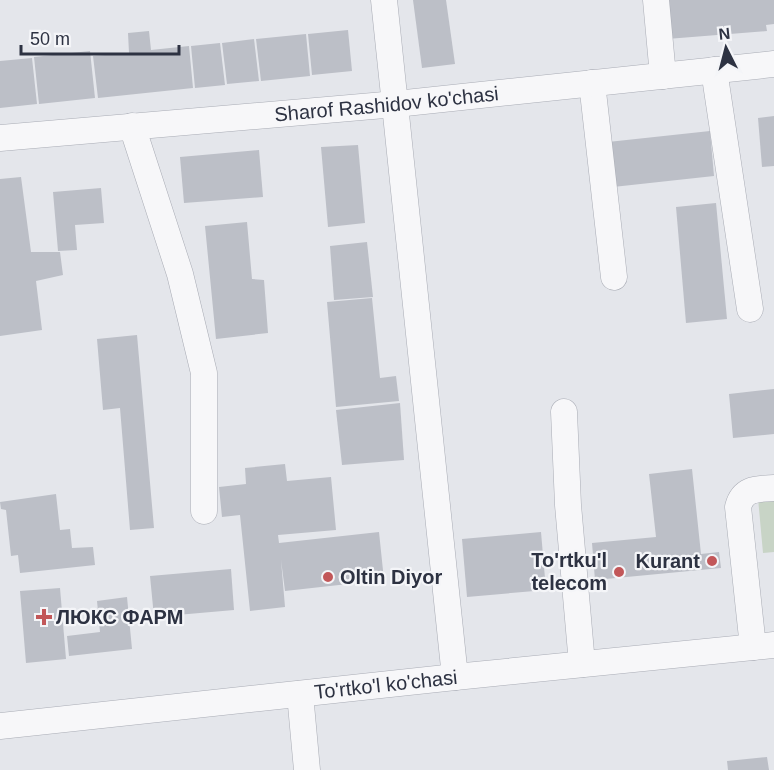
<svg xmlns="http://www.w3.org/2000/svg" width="774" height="770" viewBox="0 0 774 770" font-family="Helvetica,sans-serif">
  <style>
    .green { fill: #c8d4c6 }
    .building { fill: #bcbfc7 }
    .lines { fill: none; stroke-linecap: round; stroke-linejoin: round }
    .minor-casing { stroke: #a9acb5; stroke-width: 27 }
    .minor { stroke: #f7f7f9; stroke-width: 26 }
    .poi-dot { fill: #c25759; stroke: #f4f5f8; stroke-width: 2 }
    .labels { text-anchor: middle; stroke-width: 4.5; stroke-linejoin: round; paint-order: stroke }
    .street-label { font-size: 20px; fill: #2d3242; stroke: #f4f5f8 }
    .poi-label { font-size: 20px; font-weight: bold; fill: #2d3242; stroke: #f4f5f8; text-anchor: end }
  </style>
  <rect width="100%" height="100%" fill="#e4e6eb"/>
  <!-- green -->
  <path class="green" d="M 774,496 L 774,552 L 763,553 L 758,498 Z"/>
  <!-- building -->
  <g class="building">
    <path d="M 413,0 L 446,0 L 455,64 L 422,68 Z"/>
    <path d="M 664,0 L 774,0 L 774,24 L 766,25 L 767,31 L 667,39 Z"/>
    <path d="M 348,30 L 352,71 L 312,75 L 308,34 Z"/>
    <path d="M 149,31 L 151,50 L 189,46 L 193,88 L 98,98 L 93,56 L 129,53 L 128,33 Z"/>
    <path d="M 306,34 L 310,76 L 261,81 L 256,39 Z"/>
    <path d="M 254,39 L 259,81 L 227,84 L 222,43 Z"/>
    <path d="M 220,43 L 225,85 L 195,88 L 191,46 Z"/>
    <path d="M 90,51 L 95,98 L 39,104 L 34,57 Z"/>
    <path d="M 32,58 L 37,104 L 0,108 L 0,61 Z"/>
    <path d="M 774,116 L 774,166 L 762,167 L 758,118 Z"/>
    <path d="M 710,131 L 714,176 L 613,187 L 608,142 Z"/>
    <path d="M 358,145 L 365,223 L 328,227 L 321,147 Z"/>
    <path d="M 259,150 L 263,197 L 184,203 L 180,157 Z"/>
    <path d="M 21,177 L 31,252 L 60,252 L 63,275 L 36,281 L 42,330 L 0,336 L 0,179 Z"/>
    <path d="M 101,188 L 104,223 L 75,225 L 77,250 L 58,251 L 53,192 Z"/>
    <path d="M 716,203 L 727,319 L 686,323 L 676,207 Z"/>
    <path d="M 247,222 L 252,279 L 264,280 L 268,333 L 216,339 L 205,226 Z"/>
    <path d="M 367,242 L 373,297 L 334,300 L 330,246 Z"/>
    <path d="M 372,298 L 380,378 L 396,376 L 399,401 L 336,407 L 327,302 Z"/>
    <path d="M 137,335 L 154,528 L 130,530 L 120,408 L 103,410 L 97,339 Z"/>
    <path d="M 774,389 L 774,434 L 733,438 L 729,394 Z"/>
    <path d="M 400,403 L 404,460 L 342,465 L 336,410 Z"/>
    <path d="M 285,464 L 287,481 L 331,477 L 336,530 L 278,535 L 279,543 L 379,532 L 384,580 L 285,591 L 281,560 L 285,607 L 250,611 L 240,515 L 222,517 L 219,487 L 246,484 L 245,468 Z"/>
    <path d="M 692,469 L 701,554 L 719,552 L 721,568 L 595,580 L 592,543 L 656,537 L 649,474 Z"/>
    <path d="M 56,494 L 60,530 L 70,529 L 72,548 L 93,547 L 95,565 L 20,573 L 18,555 L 11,556 L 6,510 L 1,509 L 0,502 Z"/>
    <path d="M 541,532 L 546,590 L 467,597 L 462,539 Z"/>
    <path d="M 231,569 L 234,610 L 154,617 L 150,576 Z"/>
    <path d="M 60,588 L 66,659 L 26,663 L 20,591 Z"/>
    <path d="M 127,597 L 132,649 L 69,656 L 67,636 L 100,632 L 97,601 Z"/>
    <path d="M 767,757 L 769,770 L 728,770 L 727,761 Z"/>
  </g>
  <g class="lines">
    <defs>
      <g id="minor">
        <path d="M 384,0 L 455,677"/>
        <path d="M 656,0 L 663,76"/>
        <path d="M 714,70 L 750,309"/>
        <path d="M 592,83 L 614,277"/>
        <path d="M 132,126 L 180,274 L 204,373 L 204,511"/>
        <path id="s1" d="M 0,138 L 396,104 L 774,64"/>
        <path d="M 564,412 L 568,505 L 582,664"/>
        <path d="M 753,647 L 738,507 C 743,488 757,489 774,488"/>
        <path d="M 300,694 L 307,770"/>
        <path id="s2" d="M 0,726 L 455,677 L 774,645"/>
      </g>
    </defs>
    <!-- minor casing -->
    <use href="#minor" class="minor-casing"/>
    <!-- minor -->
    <use href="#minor" class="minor"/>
  </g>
  <!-- markers -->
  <g class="poi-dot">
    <circle cx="712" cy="561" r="6"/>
    <circle cx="619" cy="572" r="6"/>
    <circle cx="328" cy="577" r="6"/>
    <path d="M41 608h6v6h6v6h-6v6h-6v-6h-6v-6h6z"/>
  </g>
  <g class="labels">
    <!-- street labels -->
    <g class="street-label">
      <text dy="7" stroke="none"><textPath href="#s1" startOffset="388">Sharof Rashidov ko'chasi</textPath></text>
      <text dy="7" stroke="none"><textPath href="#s2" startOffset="388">To'rtko'l ko'chasi</textPath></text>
    </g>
    <!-- poi labels -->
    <g class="poi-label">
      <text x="607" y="567">To'rtku'l<tspan x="607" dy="23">telecom</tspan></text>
      <text x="700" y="568">Kurant</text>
      <text x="340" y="584" text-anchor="start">Oltin Diyor</text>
      <text x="56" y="624" text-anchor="start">ЛЮКС ФАРМ</text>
    </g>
  </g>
  <!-- north arrow -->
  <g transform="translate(726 48) rotate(354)" stroke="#f4f5f8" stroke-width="4.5" paint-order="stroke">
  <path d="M0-4.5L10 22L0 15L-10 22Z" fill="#2d3242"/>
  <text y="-9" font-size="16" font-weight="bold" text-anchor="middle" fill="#2d3242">N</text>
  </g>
  <!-- scale -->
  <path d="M21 45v9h158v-9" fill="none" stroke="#2d3242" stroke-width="3"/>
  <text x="30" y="45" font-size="18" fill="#2d3242" stroke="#f4f5f8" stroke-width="4.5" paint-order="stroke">50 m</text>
</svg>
